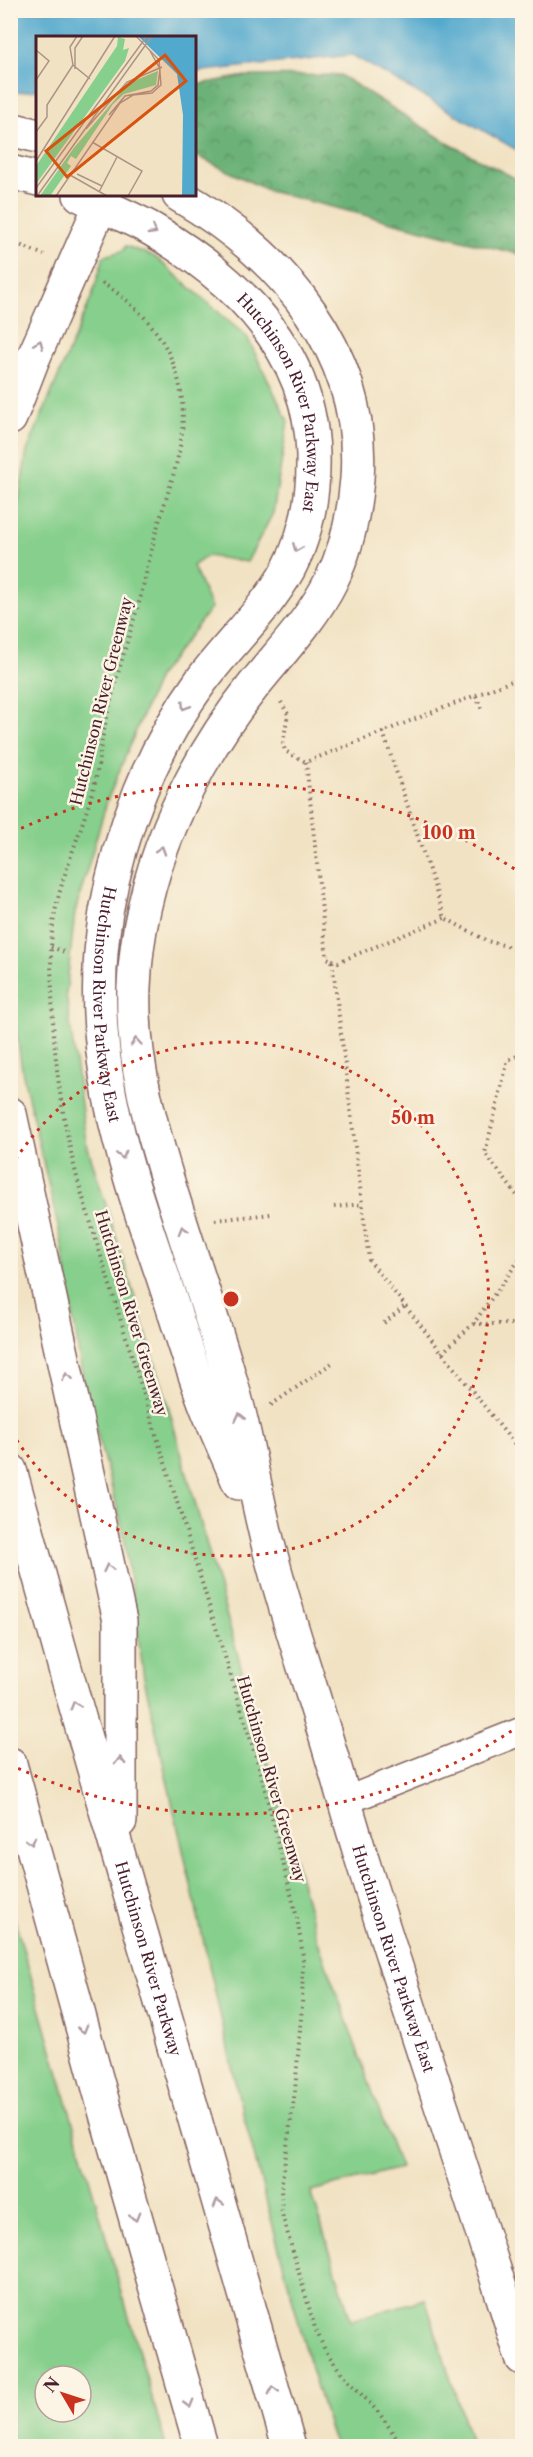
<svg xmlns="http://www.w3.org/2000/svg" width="533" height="2457" viewBox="0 0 533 2457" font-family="'Libre Caslon Text',serif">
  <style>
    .green { fill: #86cf8c; stroke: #68775c; stroke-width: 1.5; fill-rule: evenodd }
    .forest { fill: url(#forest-crowns); stroke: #5b6852; stroke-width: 1.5 }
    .water { fill: #52a9ce; stroke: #4e647c; stroke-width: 1.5 }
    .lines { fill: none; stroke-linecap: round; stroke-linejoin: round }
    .minor-casing { stroke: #846360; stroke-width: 30 }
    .tertiary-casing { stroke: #846360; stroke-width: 36 }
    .motorway-casing { stroke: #846360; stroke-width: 36 }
    .path { stroke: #846360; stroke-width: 4; stroke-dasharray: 1.5 4.5; stroke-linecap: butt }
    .minor { stroke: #fff; stroke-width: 27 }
    .tertiary { stroke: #fff; stroke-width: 33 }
    .motorway { stroke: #fff; stroke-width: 33 }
    .oneway { stroke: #ae9aa0 }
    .ring { fill: none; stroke: #c8321e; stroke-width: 3; stroke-dasharray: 3 6 }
    .labels { text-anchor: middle; stroke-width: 5; stroke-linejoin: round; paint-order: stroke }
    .street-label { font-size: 16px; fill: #4a1f2b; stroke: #fcf5e5 }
    .inset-road { fill: none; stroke: #ae9486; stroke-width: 1.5 }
    .view { fill: #d8530f; fill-opacity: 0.15; stroke: #d8530f; stroke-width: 3 }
    .inset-edge { fill: none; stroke: #4a1f2b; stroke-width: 3 }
    .centre { fill: #c8321e; stroke: #fcf5e5; stroke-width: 3 }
    .ring-label { font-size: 18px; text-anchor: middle; font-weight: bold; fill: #c8321e; stroke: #fcf5e5; stroke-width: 5; stroke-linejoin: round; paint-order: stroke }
  </style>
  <defs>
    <pattern id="forest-crowns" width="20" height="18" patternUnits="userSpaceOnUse" patternTransform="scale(1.5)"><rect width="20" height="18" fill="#6cb278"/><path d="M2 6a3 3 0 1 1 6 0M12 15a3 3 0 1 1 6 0" fill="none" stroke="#5b9063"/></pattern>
  </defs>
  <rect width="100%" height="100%" fill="#fcf5e5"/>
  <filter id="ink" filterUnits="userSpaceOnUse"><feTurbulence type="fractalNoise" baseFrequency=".0167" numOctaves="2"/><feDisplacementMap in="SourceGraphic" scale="12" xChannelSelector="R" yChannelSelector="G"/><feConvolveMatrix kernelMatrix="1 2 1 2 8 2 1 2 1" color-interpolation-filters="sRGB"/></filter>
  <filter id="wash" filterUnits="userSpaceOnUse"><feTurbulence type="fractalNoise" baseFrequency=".008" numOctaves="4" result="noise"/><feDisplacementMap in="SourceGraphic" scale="24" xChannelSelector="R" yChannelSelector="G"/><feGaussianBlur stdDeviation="1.35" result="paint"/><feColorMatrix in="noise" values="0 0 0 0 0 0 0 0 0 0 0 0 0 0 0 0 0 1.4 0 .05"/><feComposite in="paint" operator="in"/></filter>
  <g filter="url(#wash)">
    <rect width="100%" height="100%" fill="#f1e2c3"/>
    <!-- green -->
    <g class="green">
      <path d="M 126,246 L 155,257 L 247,337 L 288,421 L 273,513 L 247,562 L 207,556 L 193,566 L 211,608 L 158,677 L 107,801 L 75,912 L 66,994 L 86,1141 L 163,1388 L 317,1939 L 400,2168 L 311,2191 L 351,2320 L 425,2299 L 472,2446 L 335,2446 L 310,2365 L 240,2102 L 144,1678 L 123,1530 L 83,1381 L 61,1239 L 23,1075 L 11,998 L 11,546 L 27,451 L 92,296 L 104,256 L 122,251 Z"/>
      <path d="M 11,1907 L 166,2446 L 11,2446 ZM 45,2376 L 81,2376 L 81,2412 L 45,2412 Z"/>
    </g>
    <!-- forest -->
    <path class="forest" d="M 340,75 L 448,143 L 522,182 L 522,255 L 269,191 L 195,155 L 195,85 L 245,76 Z"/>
    <!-- water -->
    <path class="water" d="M 10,11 L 522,11 L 522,153 L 352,55 L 195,72 L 195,38 L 38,38 L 37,90 L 11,93 Z"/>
  </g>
  <g filter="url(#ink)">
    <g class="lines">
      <defs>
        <path id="minor" d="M 345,1801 L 522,1731"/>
        <g id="tertiary">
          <path d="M 10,129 L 38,136"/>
          <path d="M 10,172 L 38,179"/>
          <path id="s1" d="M 80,195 C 104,207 130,217 153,230 C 238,280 311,352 313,455 C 314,495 307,534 288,570 C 265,611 229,643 201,681 C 152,749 120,830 106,912 C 84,1044 120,1152 162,1274 C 177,1319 190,1364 207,1408 C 217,1433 229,1458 239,1483"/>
          <path id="s2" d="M 179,195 C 283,256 366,352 357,479 C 354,515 347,549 331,581 C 311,621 281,651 254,685 C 186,771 138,876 134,987 C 131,1059 151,1127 172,1195 C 192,1259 214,1322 232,1386 C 249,1443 256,1502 272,1559 C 287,1616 306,1672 323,1728 C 336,1770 347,1811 360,1853 C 412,2022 470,2189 522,2358"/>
        </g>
        <g id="motorway">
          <path d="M 10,418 L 32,361 L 105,195"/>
          <path d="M 10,1114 L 120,1621 L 120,1821"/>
          <path id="s3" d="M 10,1470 L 68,1679 L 289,2446"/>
          <path d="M 10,1764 L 109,2125 L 201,2446"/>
        </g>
      </defs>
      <!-- minor casing -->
      <use href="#minor" class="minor-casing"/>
      <!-- tertiary casing -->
      <use href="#tertiary" class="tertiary-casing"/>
      <!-- motorway casing -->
      <use href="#motorway" class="motorway-casing"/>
      <!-- path -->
      <g class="path">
        <path d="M 10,241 L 44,255"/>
        <path d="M 102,283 C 145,309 177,349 182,401 C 187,448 167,491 155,536 C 148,563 143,592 134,619 C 123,656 112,692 104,730 C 100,747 99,765 95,782 C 83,830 60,875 53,924 C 50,947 51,969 52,991 C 53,1057 62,1121 79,1185 L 260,1770 L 297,1918 L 303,1956 L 302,2006 L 295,2091 L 281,2188 L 282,2214 L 315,2328 L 325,2350 L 343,2375 L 380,2414 L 402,2446"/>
        <path d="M 476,696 L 482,710"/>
        <path d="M 281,702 L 288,714 L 283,743 L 285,751 L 306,762 L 522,677"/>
        <path d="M 383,732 L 445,918 L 487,941 L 522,950"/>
        <path d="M 306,762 L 327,958 L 332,960 L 369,1260 L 522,1454"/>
        <path d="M 51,947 L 67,953"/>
        <path d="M 332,960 L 338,962 L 445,918"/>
        <path d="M 522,1054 L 508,1060 L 485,1153 L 522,1202"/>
        <path d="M 334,1207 L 362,1204"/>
        <path d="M 215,1220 L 271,1214"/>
        <path d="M 384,1323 L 405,1306"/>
        <path d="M 474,1324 L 522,1324"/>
        <path d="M 442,1353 L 473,1324 L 522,1256"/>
        <path d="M 271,1405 L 332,1363"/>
      </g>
      <!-- minor -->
      <use href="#minor" class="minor"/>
      <!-- tertiary -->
      <use href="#tertiary" class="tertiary"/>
      <!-- motorway -->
      <use href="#motorway" class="motorway"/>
    </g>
    <!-- one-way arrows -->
    <defs><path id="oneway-chevron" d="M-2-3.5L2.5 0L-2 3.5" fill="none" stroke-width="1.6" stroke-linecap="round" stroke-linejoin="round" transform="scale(1.5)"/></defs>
    <g class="oneway">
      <use href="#oneway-chevron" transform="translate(153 231) rotate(31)"/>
      <use href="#oneway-chevron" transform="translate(39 344) rotate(-67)"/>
      <use href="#oneway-chevron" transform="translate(297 548) rotate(112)"/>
      <use href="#oneway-chevron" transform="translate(185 706) rotate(122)"/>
      <use href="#oneway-chevron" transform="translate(161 850) rotate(-72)"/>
      <use href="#oneway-chevron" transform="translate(136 1042) rotate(-95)"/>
      <use href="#oneway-chevron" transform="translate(122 1155) rotate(76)"/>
      <use href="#oneway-chevron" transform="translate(183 1230) rotate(-107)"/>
      <use href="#oneway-chevron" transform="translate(67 1377) rotate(-102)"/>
      <use href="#oneway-chevron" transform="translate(240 1417) rotate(-103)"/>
      <use href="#oneway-chevron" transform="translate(108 1568) rotate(-102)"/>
      <use href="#oneway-chevron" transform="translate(75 1705) rotate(-106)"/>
      <use href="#oneway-chevron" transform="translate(120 1761) rotate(-90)"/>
      <use href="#oneway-chevron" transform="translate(31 1841) rotate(75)"/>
      <use href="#oneway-chevron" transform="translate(83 2029) rotate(74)"/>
      <use href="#oneway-chevron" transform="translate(218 2203) rotate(-106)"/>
      <use href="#oneway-chevron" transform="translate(135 2217) rotate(74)"/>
      <use href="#oneway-chevron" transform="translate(273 2390) rotate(-106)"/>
      <use href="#oneway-chevron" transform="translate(189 2404) rotate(74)"/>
    </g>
  </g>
  <!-- distance rings -->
  <g class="ring">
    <path d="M11 1167A257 257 0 1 1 11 1431"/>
    <path d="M519 1726A515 515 0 0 1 13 1766M13 832A515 515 0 0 1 519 872"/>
  </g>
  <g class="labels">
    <!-- street labels -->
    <g class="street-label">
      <text dy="6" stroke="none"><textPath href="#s1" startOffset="309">Hutchinson River Parkway East</textPath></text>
      <text transform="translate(101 701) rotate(-76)" y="6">Hutchinson River Greenway</text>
      <text dy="6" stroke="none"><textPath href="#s1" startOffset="975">Hutchinson River Parkway East</textPath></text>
      <text transform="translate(132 1313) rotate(73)" y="6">Hutchinson River Greenway</text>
      <text transform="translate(272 1779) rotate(74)" y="6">Hutchinson River Greenway</text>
      <text dy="6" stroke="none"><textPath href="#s2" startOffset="1928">Hutchinson River Parkway East</textPath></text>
      <text dy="6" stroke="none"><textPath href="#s3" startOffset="508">Hutchinson River Parkway</textPath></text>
    </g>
  </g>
  <!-- overview -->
  <g transform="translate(36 36)">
    <rect width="160" height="160" fill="#f1e2c3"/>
    <path d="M 82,1 L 89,3 L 87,14 L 93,12 L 89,25 L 0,148 L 0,130 L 81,10 ZM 122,35 L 120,49 L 88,58 L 77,68 L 40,123 L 35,120 L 31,127 L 35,130 L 14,160 L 4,160 L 37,113 L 93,47 Z" fill="#86cf8c"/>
    <path d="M 102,0 L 160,0 L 160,160 L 146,160 L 147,79 L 141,38 Z" fill="#52a9ce"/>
    <path class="inset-road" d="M 41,0 L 34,11 L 37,29 L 54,43M 0,14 L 13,25 L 0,44M 39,33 L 39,12 L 47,0M 73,79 L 89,60 L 115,55 L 122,49 L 124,33 L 114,15M 50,93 L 91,46 L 126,31M 0,96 L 11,81 L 11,69 L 37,29M 56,106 L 106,135 L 92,160M 0,125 L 79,0M 41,138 L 66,150M 34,139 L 71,160M 0,152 L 111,0M 63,156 L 81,121M 1,160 L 116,0M 20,160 L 84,67 L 97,59 L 116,57 L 125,49 L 123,24 L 100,0"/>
    <path class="view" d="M 129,19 L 150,45 L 31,141 L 10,115 Z"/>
    <rect width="160" height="160" class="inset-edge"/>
  </g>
  <circle cx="231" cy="1299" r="9" class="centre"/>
  <g class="ring-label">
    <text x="449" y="839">100 m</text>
    <text x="413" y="1124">50 m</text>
  </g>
  <!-- margin -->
  <rect width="533" height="2457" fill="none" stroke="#fcf5e5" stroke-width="36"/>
  <!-- north arrow -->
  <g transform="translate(63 2394) rotate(309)"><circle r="28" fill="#fcf5e5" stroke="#b59f9b" stroke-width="1.5"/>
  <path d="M0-4.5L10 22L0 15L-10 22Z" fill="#c8321e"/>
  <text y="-9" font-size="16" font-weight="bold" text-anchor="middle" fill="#4a1f2b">N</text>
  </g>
</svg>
